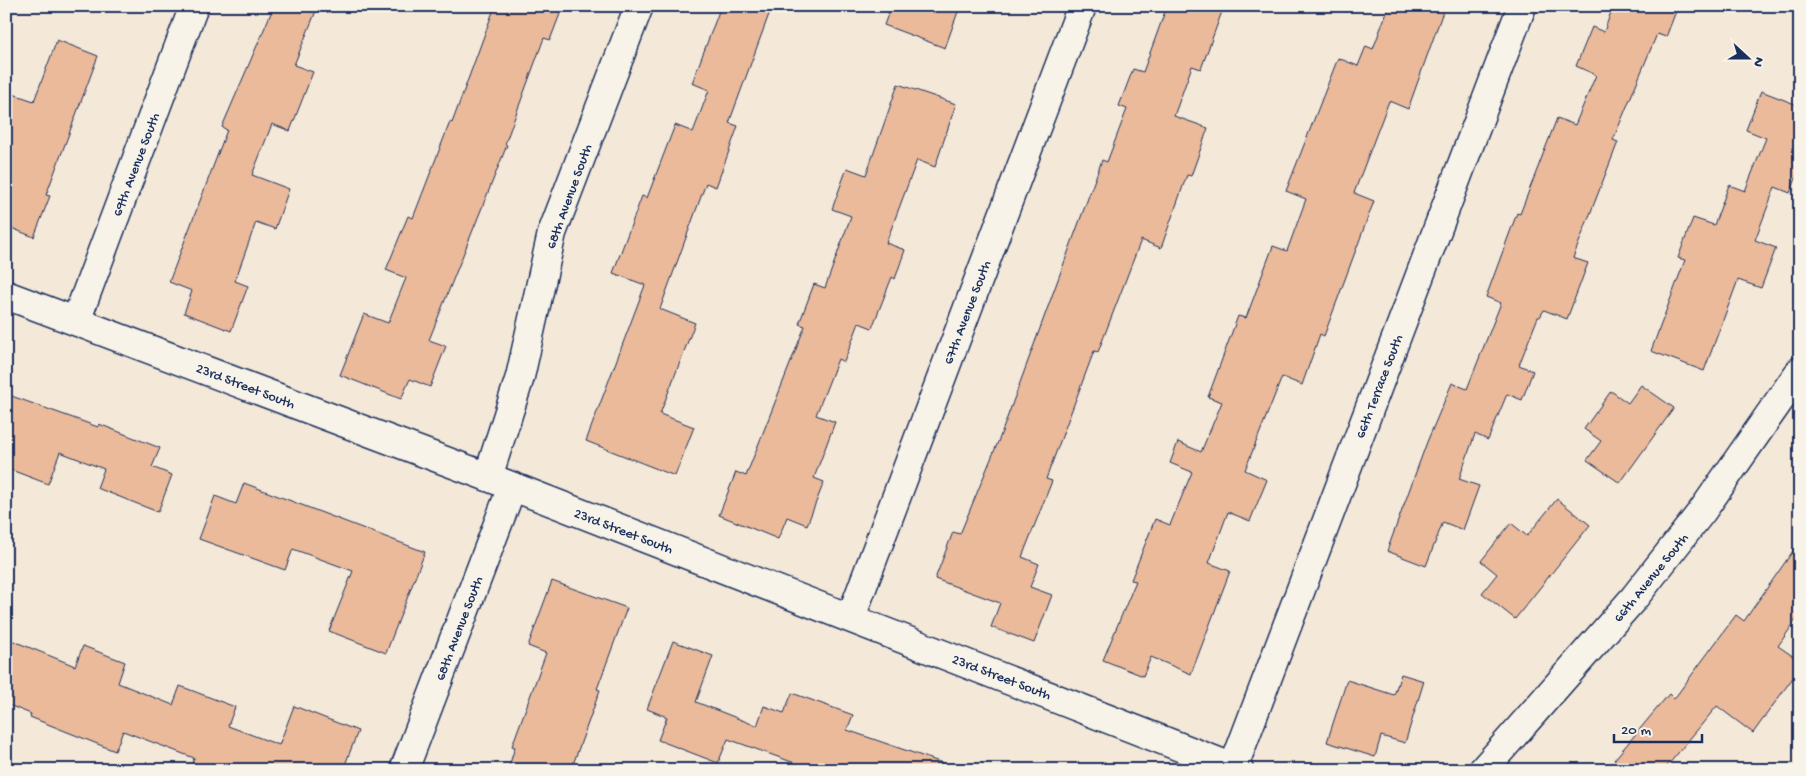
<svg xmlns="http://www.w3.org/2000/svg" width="1806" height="776" viewBox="0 0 1806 776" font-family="'Gochi Hand',sans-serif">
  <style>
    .building { fill: #eaba9a; stroke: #1b2f5e }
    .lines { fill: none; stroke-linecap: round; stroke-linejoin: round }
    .street-casing { stroke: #1b2f5e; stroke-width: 31 }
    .secondary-casing { stroke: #1b2f5e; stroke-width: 31 }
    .street { stroke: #f7f3e8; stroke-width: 28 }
    .secondary { stroke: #f7f3e8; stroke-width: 28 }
    .labels { text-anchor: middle; stroke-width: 5; stroke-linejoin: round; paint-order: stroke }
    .street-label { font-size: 14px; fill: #1b2f5e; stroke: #f7f3e8 }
  </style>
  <rect width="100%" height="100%" fill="#f4e8d8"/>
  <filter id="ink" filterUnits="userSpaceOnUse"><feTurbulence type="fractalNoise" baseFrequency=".02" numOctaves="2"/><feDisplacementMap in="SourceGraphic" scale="10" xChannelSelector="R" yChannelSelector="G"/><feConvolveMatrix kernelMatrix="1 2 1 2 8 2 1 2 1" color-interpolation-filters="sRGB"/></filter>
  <g filter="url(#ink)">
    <!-- building -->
    <g class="building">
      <path d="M 274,6 L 318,6 L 294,65 L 313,72 L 290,131 L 272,124 L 252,175 L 289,189 L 275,229 L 256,222 L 235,281 L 248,286 L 231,331 L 184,313 L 192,291 L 169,282 L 227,130 L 222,127 Z"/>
      <path d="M 495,6 L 563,6 L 550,40 L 544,38 L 505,144 L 507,145 L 429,340 L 446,346 L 430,387 L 410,379 L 401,399 L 340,375 L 364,314 L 388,323 L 406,278 L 386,270 L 408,216 L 413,218 L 450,122 L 452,123 Z"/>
      <path d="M 721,6 L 772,6 L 729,123 L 738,126 L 716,187 L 706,183 L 660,309 L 695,323 L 660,414 L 694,427 L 675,476 L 586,441 L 645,285 L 613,273 L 642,196 L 647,198 L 675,125 L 693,132 L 709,90 L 692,83 Z"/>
      <path d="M 891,6 L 960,6 L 945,48 L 884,25 Z"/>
      <path d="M 1167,6 L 1224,6 L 1201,69 L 1192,66 L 1174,116 L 1208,128 L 1191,176 L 1187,175 L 1161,248 L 1141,240 L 1098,352 L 1094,351 L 1046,479 L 1052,481 L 1022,557 L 1039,564 L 1030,587 L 1052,595 L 1034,643 L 991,627 L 1000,603 L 935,579 L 953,532 L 960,534 L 1000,437 L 1102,160 L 1107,162 L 1127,109 L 1119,106 L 1133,69 L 1143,72 Z"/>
      <path d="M 1389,6 L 1445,6 L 1408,109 L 1389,101 L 1354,193 L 1374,201 L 1324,336 L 1320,334 L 1302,385 L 1282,377 L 1245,470 L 1267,480 L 1250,521 L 1228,512 L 1209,563 L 1230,571 L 1191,674 L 1151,657 L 1143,676 L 1103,660 L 1136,581 L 1131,580 L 1155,519 L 1170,525 L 1192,472 L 1170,463 L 1178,442 L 1201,452 L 1222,402 L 1208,397 L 1238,316 L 1246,318 L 1273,246 L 1287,251 L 1306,199 L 1286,191 L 1338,58 L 1358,66 L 1366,46 L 1373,49 Z"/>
      <path d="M 1613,6 L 1678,6 L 1666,37 L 1657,34 L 1613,140 L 1618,142 L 1573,258 L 1588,263 L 1567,319 L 1544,310 L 1540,317 L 1538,317 L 1519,365 L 1533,371 L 1522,400 L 1507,394 L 1488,440 L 1475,434 L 1459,479 L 1479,486 L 1463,530 L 1443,522 L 1426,566 L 1387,551 L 1427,442 L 1452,383 L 1467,389 L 1501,303 L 1486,297 L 1517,213 L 1520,214 L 1557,118 L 1575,125 L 1596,75 L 1576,66 L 1592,27 L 1604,32 Z"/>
      <path d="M 57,40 L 98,56 L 46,195 L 50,196 L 34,237 L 6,226 L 6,112 L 13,94 L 34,101 Z"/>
      <path d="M 898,84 L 956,104 L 935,167 L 917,160 L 886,243 L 905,250 L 895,279 L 892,277 L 872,328 L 859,323 L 844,362 L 838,359 L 816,415 L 835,422 L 814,478 L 824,482 L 807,525 L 787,517 L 778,539 L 719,515 L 736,472 L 746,476 L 805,326 L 799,324 L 814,284 L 825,288 L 851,216 L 832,209 L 847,168 L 866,175 Z"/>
      <path d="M 1761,91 L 1800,106 L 1800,169 L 1790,193 L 1775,187 L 1755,240 L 1776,248 L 1761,288 L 1738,280 L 1704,371 L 1651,351 L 1685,260 L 1678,258 L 1693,218 L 1714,225 L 1729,185 L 1745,191 L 1766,138 L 1746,130 Z"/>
      <path d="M 1641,385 L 1674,408 L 1620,483 L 1587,460 L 1601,441 L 1584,429 L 1611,391 L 1628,403 Z"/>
      <path d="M 6,394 L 98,427 L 99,424 L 160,448 L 152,467 L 172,475 L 158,512 L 97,488 L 104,469 L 60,452 L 48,484 L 6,468 Z"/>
      <path d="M 244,483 L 425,552 L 386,653 L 329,631 L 353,571 L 293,549 L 285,570 L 199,539 L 215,496 L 236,504 Z"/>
      <path d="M 1557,499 L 1590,525 L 1515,619 L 1482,593 L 1497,574 L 1481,561 L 1511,523 L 1527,536 Z"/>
      <path d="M 1800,541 L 1800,614 L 1778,646 L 1800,661 L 1800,668 L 1753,733 L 1717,706 L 1664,770 L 1626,770 L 1614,760 L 1669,694 L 1674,699 L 1736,615 L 1744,621 Z"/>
      <path d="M 552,581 L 627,608 L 597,689 L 600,690 L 571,770 L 508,770 L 515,747 L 512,746 L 546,653 L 528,646 Z"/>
      <path d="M 6,638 L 75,666 L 83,646 L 125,662 L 118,683 L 173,705 L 180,686 L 235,707 L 228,726 L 279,745 L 294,706 L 358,731 L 343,770 L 190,770 L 194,758 L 123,731 L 115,751 L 30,717 L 31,714 L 6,704 Z"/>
      <path d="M 673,641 L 713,656 L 696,702 L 757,726 L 764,706 L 784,713 L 792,693 L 853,715 L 847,730 L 951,766 L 951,770 L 814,770 L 728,739 L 718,763 L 658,740 L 667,717 L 647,709 Z"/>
      <path d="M 1401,674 L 1424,681 L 1405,743 L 1381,736 L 1375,757 L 1327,742 L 1347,680 L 1394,695 Z"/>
    </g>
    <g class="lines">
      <defs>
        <g id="street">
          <path d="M 6,295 L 488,477 L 1239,770"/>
          <path d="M 76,321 L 194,6"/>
          <path d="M 488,477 L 520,377 L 552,233 L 639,6"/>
          <path d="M 851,617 L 1082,6"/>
          <path d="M 1234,766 L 1522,6"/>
          <path d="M 404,770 L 512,487"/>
        </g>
        <path id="secondary" d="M 1483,770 L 1634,598 L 1703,510 L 1800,371"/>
      </defs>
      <!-- street casing -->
      <use href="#street" class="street-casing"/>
      <!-- secondary casing -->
      <use href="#secondary" class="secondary-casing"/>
      <!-- street -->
      <use href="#street" class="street"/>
      <!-- secondary -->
      <use href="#secondary" class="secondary"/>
    </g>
  </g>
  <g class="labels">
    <!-- street labels -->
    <g class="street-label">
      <text transform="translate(135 164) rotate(-69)" y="5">69th Avenue South</text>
      <text transform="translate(568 196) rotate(-70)" y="5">68th Avenue South</text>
      <text transform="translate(966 312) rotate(-69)" y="5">67th Avenue South</text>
      <text transform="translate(246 385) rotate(21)" y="5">23rd Street South</text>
      <text transform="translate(1378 386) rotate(-69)" y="5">66th Terrace South</text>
      <text transform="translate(624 530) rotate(21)" y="5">23rd Street South</text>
      <text transform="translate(1650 577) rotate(-51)" y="5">66th Avenue South</text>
      <text transform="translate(458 628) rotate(-69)" y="5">68th Avenue South</text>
      <text transform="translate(1002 676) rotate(21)" y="5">23rd Street South</text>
    </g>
  </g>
  <!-- margin -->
  <rect width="1806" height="776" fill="none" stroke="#f7f3e8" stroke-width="25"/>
  <rect x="12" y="12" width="1781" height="751" fill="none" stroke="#1b2f5e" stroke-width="2" filter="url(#ink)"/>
  <!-- north arrow -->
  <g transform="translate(1748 58) rotate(111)" stroke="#f7f3e8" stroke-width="4" paint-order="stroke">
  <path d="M0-4L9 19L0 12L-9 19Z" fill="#1b2f5e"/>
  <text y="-8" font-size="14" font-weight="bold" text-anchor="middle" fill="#1b2f5e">N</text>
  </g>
  <!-- scale -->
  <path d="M1614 734v8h88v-8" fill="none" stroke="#1b2f5e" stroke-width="2.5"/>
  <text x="1621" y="734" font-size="15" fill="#1b2f5e" stroke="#f7f3e8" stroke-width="4" paint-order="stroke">20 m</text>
</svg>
